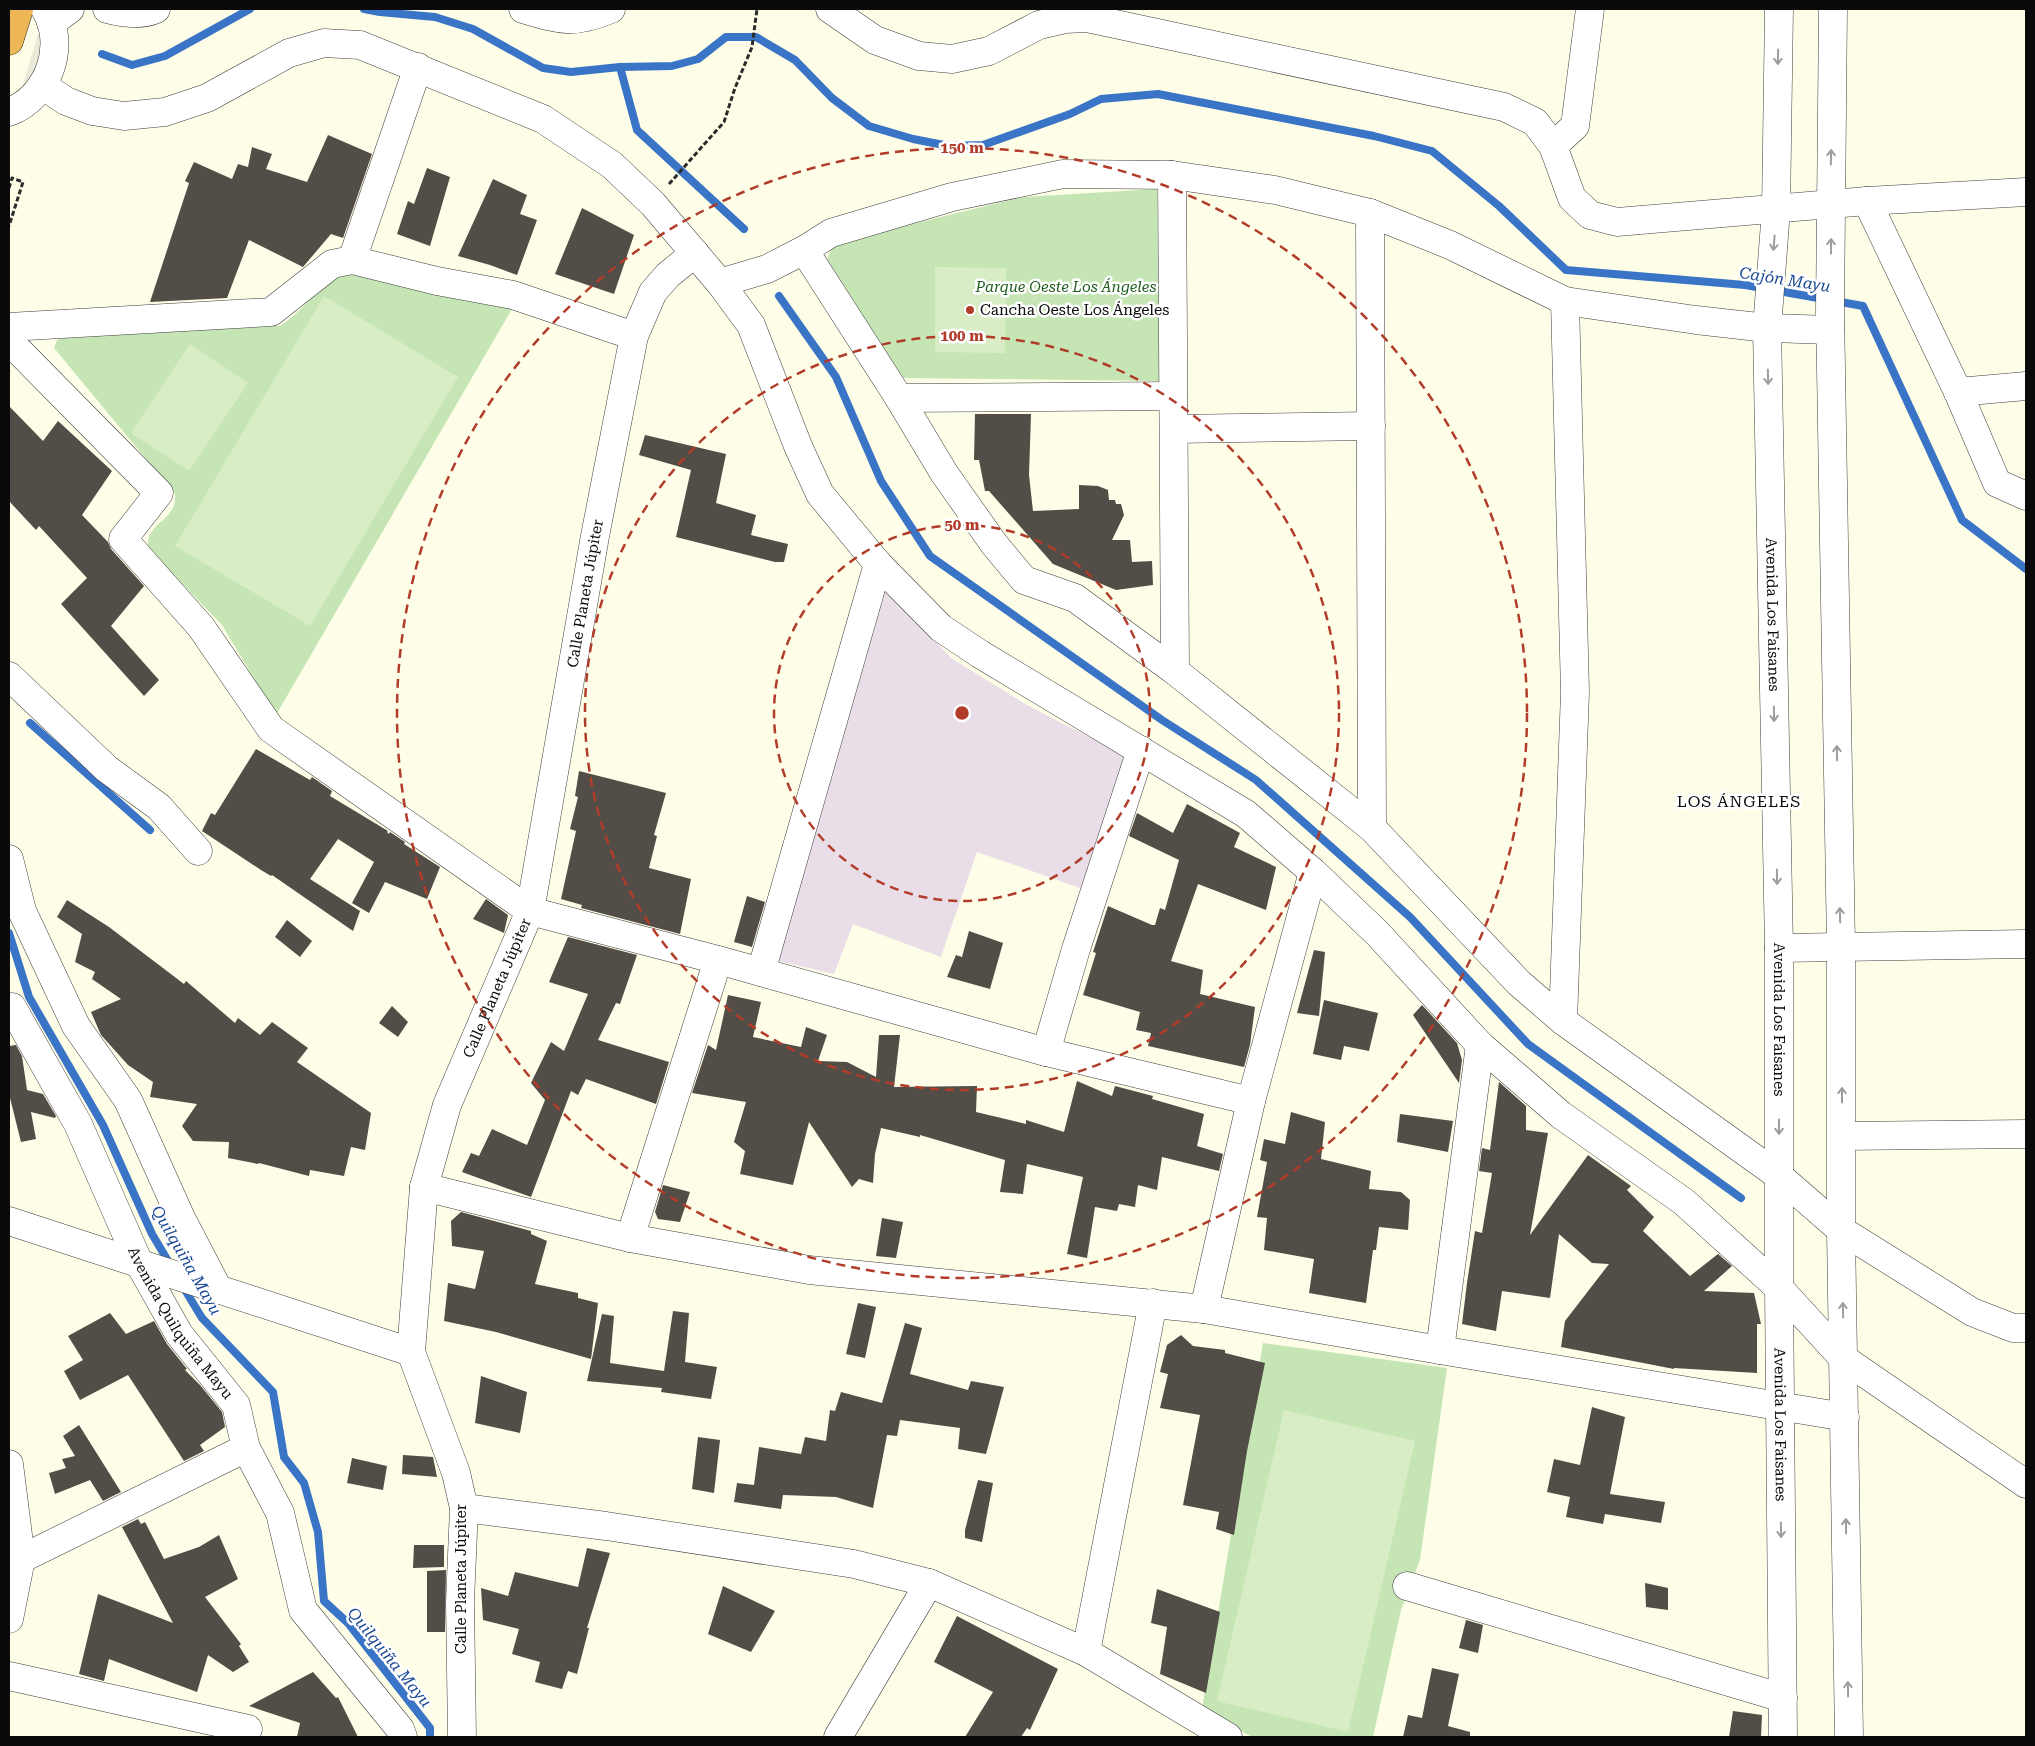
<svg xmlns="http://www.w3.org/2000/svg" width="2035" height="1746" viewBox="0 0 2035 1746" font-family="'Roboto Serif',serif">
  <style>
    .industrial { fill: #e9dee8 }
    .green { fill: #c5e5b4 }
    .pitch { fill: #d8edc5 }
    .plaza { fill: #ebead9 }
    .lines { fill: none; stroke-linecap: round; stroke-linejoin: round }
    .stream { stroke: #3a74c6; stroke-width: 8 }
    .building { fill: #524d47 }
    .minor-casing { stroke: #3d3d3d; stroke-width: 29 }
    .highway-casing { stroke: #1b1b1b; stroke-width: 29 }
    .path { stroke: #2c2c2c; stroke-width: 3; stroke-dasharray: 5 2.5; stroke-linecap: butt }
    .minor { stroke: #fff; stroke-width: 28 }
    .highway { stroke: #edb756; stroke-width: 28 }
    .oneway { stroke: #9d9d9d }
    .ring { fill: none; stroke: #b23c2a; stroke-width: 2.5; stroke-dasharray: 9 6 }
    .poi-dot { fill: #b23c2a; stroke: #fff; stroke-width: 2 }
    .labels { text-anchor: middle; stroke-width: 5; stroke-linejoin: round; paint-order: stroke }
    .park-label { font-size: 15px; font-style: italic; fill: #205d1f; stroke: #fff }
    .poi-label { font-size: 15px; fill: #0a0a0a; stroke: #fff; text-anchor: start }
    .street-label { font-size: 15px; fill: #0a0a0a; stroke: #fff }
    .water-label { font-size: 16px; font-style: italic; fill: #1b4994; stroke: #fff }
    .neighbourhood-label { font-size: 16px; letter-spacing: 1px; fill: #0a0a0a; stroke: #fff }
    .centre { fill: #b23c2a; stroke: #fff; stroke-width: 2.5 }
    .ring-label { font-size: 15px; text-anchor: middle; font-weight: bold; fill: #b23c2a; stroke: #fff; stroke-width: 5; stroke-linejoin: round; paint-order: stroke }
  </style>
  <rect width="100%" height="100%" fill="#fefee8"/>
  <!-- industrial -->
  <path class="industrial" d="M 886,589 L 951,658 L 1027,705 L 1126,756 L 1083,889 L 977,852 L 941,957 L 853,924 L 834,974 L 778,961 Z"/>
  <!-- green -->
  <g class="green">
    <path d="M 1157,189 L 1160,381 L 903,378 L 827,259 L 832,248 L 883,231 L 1023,197 Z"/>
    <path d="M 341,275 L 361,275 L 513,307 L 276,715 L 222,625 L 148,548 C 145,522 178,521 175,494 L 54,348 L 57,340 L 67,337 L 280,326 C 303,312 316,287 341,275 Z"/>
    <path d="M 1263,1343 L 1447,1368 L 1420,1560 L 1401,1610 L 1373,1737 L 1252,1737 L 1202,1709 Z"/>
  </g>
  <!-- pitch -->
  <g class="pitch">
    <path d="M 935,267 L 1006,268 L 1005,353 L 935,352 Z"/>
    <path d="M 324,296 L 458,377 L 310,626 L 175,546 Z"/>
    <path d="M 190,344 L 248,383 L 189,471 L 131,433 Z"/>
    <path d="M 1284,1410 L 1415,1441 L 1348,1732 L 1217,1701 Z"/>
  </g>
  <!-- plaza -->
  <path class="plaza" d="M 38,33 L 43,51 L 43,64 L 22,88 Z"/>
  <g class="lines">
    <!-- stream -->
    <g class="stream">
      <path d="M 364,9 L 380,12 L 435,17 L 473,29 L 543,68 L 571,72 L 620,67 L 672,66 L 698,59 L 726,37 L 756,37 L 795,60 L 832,98 L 869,126 L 913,139 L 949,146 L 983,145 L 1070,114 L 1101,99 L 1158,94 L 1374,136 L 1432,151 L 1499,206 L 1566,270 L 1745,285 L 1863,306 L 1962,520 L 2026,569"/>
      <path d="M 102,54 L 132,65 L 165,56 L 250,9"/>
      <path d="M 620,67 L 637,130 L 744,229"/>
      <path d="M 779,296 L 836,377 L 881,481 L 930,556 L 1162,720 L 1256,780 L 1410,917 L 1528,1044 L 1741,1198"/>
      <path d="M 30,723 L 150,830"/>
      <path d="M 9,933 L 29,997 L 103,1125 L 152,1234 L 171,1266"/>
      <path d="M 182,1285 L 202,1318 L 273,1392 L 284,1457 L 304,1483 L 318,1532 L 324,1601 L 348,1623 L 430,1728 L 430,1737"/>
    </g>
  </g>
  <!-- building -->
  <g class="building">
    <path d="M 328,135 L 372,154 L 343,238 L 331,234 L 303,267 L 249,240 L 227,298 L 150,302 L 189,183 L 185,181 L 194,162 L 232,179 L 238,164 L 248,167 L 252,147 L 272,154 L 266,169 L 307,182 Z"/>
    <path d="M 427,168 L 450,177 L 430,246 L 397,234 L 408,201 L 414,204 Z"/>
    <path d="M 493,179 L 527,195 L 520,214 L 537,220 L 517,275 L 490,265 L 458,256 Z"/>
    <path d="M 582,208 L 634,235 L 614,294 L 555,274 Z"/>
    <path d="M 9,406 L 43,441 L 58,421 L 112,471 L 82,515 L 108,542 L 111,549 L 144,586 L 111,626 L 159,680 L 144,696 L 61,604 L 87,578 L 39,526 L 36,530 L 9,501 Z"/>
    <path d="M 975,414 L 1031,414 L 1029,475 L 1033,511 L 1079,509 L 1079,485 L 1098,486 L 1108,490 L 1109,500 L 1115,500 L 1116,504 L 1121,504 L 1124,515 L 1112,540 L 1130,540 L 1132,562 L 1152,561 L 1153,585 L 1116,590 L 1053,564 L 989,491 L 985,491 L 979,460 L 974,460 Z"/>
    <path d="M 645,435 L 726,454 L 716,503 L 756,515 L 751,535 L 788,544 L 784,562 L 775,562 L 676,537 L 691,470 L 639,455 Z"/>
    <path d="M 256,749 L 310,780 L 312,777 L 332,791 L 330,796 L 388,831 L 387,832 L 389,834 L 390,832 L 405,842 L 404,844 L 440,867 L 427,899 L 385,882 L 369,913 L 352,903 L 374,862 L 338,839 L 310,879 L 360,911 L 353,931 L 272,875 L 271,876 L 261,870 L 202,831 L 211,813 L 215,815 Z"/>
    <path d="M 579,771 L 666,793 L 654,835 L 657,836 L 649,868 L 691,879 L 680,934 L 581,908 L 582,905 L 561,899 L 576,831 L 570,829 L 578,797 L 575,796 Z"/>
    <path d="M 1187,804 L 1240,833 L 1234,847 L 1276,867 L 1266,910 L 1198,884 L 1171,961 L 1203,970 L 1200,994 L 1255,1007 L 1250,1045 L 1244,1067 L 1148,1046 L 1151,1033 L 1136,1030 L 1140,1012 L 1083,995 L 1096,953 L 1093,952 L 1108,906 L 1152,925 L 1155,925 L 1160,908 L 1165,910 L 1179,860 L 1129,836 L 1137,813 L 1173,833 Z"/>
    <path d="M 747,896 L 765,902 L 752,947 L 734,942 Z"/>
    <path d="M 486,899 L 508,915 L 504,933 L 473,919 Z"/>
    <path d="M 67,900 L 109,927 L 184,984 L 186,981 L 235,1023 L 238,1018 L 260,1035 L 272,1022 L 308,1048 L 297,1062 L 371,1113 L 365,1150 L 351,1147 L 344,1176 L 310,1170 L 309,1176 L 259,1163 L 258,1164 L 228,1158 L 229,1142 L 193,1141 L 182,1126 L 197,1104 L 150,1097 L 153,1082 L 128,1065 L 101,1035 L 91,1012 L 121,999 L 92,979 L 95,972 L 75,962 L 82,934 L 57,917 Z"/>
    <path d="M 287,920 L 312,941 L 300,957 L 275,937 Z"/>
    <path d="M 969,931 L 1003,943 L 990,989 L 947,977 L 956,955 L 962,957 Z"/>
    <path d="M 568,937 L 637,955 L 620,1004 L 616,1003 L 598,1040 L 669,1062 L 656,1104 L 586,1079 L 578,1095 L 571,1091 L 531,1197 L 462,1172 L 471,1153 L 479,1156 L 492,1129 L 527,1145 L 545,1100 L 531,1083 L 551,1042 L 564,1051 L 588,994 L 549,982 Z"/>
    <path d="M 1314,950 L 1325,952 L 1319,1016 L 1297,1013 Z"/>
    <path d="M 728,995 L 761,1002 L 753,1037 L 801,1047 L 806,1027 L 827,1035 L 818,1061 L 847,1062 L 876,1077 L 879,1035 L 900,1035 L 894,1087 L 977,1086 L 976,1112 L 1026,1124 L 1026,1120 L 1064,1132 L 1077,1081 L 1112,1096 L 1115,1086 L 1153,1096 L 1152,1099 L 1204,1114 L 1197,1146 L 1223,1154 L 1219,1171 L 1162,1157 L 1157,1190 L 1138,1185 L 1135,1207 L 1119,1204 L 1117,1211 L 1095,1207 L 1087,1258 L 1067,1254 L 1083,1177 L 1027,1164 L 1023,1194 L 1000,1192 L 1005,1160 L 920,1135 L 920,1137 L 881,1128 L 875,1154 L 873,1183 L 859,1179 L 852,1187 L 809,1122 L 793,1185 L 740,1174 L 745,1151 L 734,1142 L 746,1102 L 692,1093 L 708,1045 L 716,1050 Z"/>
    <path d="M 1324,1000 L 1378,1013 L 1369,1051 L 1344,1046 L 1341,1060 L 1313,1054 Z"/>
    <path d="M 1422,1005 L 1457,1043 L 1462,1060 L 1459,1083 L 1413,1015 Z"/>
    <path d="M 392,1006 L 408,1022 L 398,1037 L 379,1023 Z"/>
    <path d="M 16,1045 L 22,1056 L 27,1090 L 43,1094 L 56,1116 L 55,1118 L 31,1112 L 36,1139 L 21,1142 L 9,1094 L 9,1046 Z"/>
    <path d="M 1499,1082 L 1526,1106 L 1526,1130 L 1548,1133 L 1530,1235 L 1588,1155 L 1631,1186 L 1627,1190 L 1654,1217 L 1643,1231 L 1690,1276 L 1718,1254 L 1732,1266 L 1704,1291 L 1754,1293 L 1761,1324 L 1757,1324 L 1757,1373 L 1674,1368 L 1674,1369 L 1561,1347 L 1565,1321 L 1609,1264 L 1592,1263 L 1559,1234 L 1550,1298 L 1502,1291 L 1496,1331 L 1462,1324 L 1467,1283 L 1475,1231 L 1482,1233 L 1492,1173 L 1479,1171 L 1482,1148 L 1490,1150 Z"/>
    <path d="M 1291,1112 L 1325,1122 L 1321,1159 L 1371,1171 L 1369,1189 L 1401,1192 L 1410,1200 L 1408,1230 L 1379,1227 L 1376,1250 L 1373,1250 L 1366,1303 L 1309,1293 L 1314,1259 L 1264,1250 L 1267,1218 L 1257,1217 L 1267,1162 L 1260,1160 L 1264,1139 L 1285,1144 Z"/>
    <path d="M 1400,1114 L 1453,1121 L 1448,1152 L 1397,1142 Z"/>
    <path d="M 663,1185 L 690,1192 L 680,1222 L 658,1219 L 655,1212 Z"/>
    <path d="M 461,1212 L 531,1231 L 531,1234 L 547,1241 L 535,1284 L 578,1293 L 578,1298 L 598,1303 L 591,1359 L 496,1332 L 444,1321 L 448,1283 L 475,1289 L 484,1251 L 452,1246 L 451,1221 Z"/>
    <path d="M 882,1218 L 903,1222 L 896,1258 L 876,1256 Z"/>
    <path d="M 858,1303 L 876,1307 L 865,1358 L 846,1354 Z"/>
    <path d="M 673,1311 L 689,1313 L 685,1362 L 717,1367 L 711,1399 L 661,1392 L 662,1388 L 587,1381 L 602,1314 L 614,1316 L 610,1363 L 664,1371 Z"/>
    <path d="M 110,1313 L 126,1334 L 154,1321 L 167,1344 L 187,1369 L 185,1370 L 200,1385 L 222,1412 L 225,1427 L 200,1445 L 204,1451 L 184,1461 L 128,1375 L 80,1400 L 64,1371 L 83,1360 L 68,1336 Z"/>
    <path d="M 905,1323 L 922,1328 L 910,1374 L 968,1390 L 971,1381 L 1004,1387 L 986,1454 L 958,1449 L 960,1428 L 900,1420 L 897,1436 L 887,1435 L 873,1508 L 836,1497 L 783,1495 L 781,1509 L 734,1502 L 737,1483 L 754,1485 L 759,1447 L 801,1454 L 805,1437 L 826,1441 L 830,1410 L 835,1411 L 841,1392 L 882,1403 Z"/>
    <path d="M 1181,1335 L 1193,1346 L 1225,1350 L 1225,1353 L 1265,1363 L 1247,1451 L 1234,1535 L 1216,1529 L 1219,1512 L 1183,1505 L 1200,1415 L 1160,1408 L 1168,1374 L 1160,1372 L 1167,1345 Z"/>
    <path d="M 481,1376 L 527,1392 L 520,1433 L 475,1423 Z"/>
    <path d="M 1592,1407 L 1625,1417 L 1610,1494 L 1665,1502 L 1661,1523 L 1605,1514 L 1603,1524 L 1566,1517 L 1570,1497 L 1547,1492 L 1554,1459 L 1580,1465 Z"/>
    <path d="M 79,1425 L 121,1492 L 103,1501 L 90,1480 L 55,1494 L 49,1473 L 66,1468 L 62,1459 L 75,1456 L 63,1436 Z"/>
    <path d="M 698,1437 L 720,1440 L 714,1493 L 692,1489 Z"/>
    <path d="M 403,1455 L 433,1457 L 437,1477 L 402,1474 Z"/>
    <path d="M 352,1458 L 387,1466 L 383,1490 L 347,1483 Z"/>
    <path d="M 978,1480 L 993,1483 L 982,1542 L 965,1538 L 965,1530 Z"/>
    <path d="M 138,1519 L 141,1524 L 145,1522 L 164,1559 L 199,1547 L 219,1535 L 238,1579 L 205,1597 L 241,1644 L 239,1646 L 249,1662 L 233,1672 L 208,1655 L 197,1692 L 109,1659 L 104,1681 L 79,1674 L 98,1594 L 173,1623 L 122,1527 Z"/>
    <path d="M 414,1545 L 444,1545 L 444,1567 L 413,1568 Z"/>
    <path d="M 587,1548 L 610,1553 L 587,1628 L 589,1628 L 577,1674 L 568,1671 L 562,1689 L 535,1682 L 540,1662 L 512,1654 L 519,1629 L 483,1620 L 481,1588 L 508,1596 L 515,1572 L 578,1587 Z"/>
    <path d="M 446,1570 L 445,1632 L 427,1632 L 427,1571 Z"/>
    <path d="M 1645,1583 L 1668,1588 L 1668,1610 L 1646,1607 Z"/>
    <path d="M 723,1586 L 775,1611 L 751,1652 L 708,1634 Z"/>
    <path d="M 1157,1589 L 1220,1612 L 1206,1693 L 1160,1674 L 1167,1627 L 1151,1623 Z"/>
    <path d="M 957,1616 L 1058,1669 L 1030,1730 L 1027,1728 L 1021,1737 L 965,1737 L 993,1692 L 934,1662 Z"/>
    <path d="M 1466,1620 L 1483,1625 L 1478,1653 L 1459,1648 Z"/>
    <path d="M 1432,1668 L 1459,1674 L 1448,1726 L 1470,1732 L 1470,1737 L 1403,1737 L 1408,1715 L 1422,1718 Z"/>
    <path d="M 313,1672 L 336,1698 L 338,1697 L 358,1737 L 297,1737 L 300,1723 L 249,1706 Z"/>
    <path d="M 1733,1711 L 1762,1715 L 1761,1737 L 1729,1737 Z"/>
  </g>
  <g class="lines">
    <defs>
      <g id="minor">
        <path d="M 107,9 C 122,13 141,16 156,9"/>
        <path d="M 523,9 C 560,20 573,25 611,9"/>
        <path d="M 830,9 L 875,40 L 919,56 L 952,59 L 989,51 L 1039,25 L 1065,19 L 1087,18 L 1504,107 L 1535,122 L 1553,146 L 1572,198 L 1590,215 L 1617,222 L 1867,201 L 2026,192"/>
        <path id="s1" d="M 1779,9 L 1776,210 L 1767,328 L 1779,948 L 1779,1288 L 1783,1737"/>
        <path d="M 1833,9 L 1830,311 L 1841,946 L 1841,1230 L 1849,1737"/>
        <path d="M 51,23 L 70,9"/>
        <path d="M 42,85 L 66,101 L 92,111 L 124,116 L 165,112 L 207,98 L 289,53 L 324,43 L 360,45 L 543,119 L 612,165 L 653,204 L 720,283 L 751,325 L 798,446 L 820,494 L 878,564 L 941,628 L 980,654 L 1246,814 L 1313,872 L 1377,933 L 1480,1045 L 1561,1115 L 1684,1202 L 1779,1288 L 1844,1359 L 2026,1484"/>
        <path d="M 9,112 C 49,97 67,45 45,9"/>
        <path d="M 1553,146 L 1575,126 L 1590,9"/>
        <path d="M 1172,175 L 1175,671"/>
        <path d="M 1867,201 L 1958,392 L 1997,483 L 2026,496"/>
        <path d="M 1370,213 L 1372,828"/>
        <path d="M 804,250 L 899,398 L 944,473 L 994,544 L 1024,580 L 1075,598 L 1175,671 L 1372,828 L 1519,983 L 1563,1021 L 1779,1176 L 1841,1230 L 1972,1312 L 2013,1328 L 2026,1328"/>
        <path d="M 352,260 L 418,67"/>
        <path d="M 720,283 L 767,269 L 804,250 L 831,233 L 952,197 L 1063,174 L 1172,175 L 1275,190 L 1370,213 L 1450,245 L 1565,301 L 1696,320 L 1767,328 L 1830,330"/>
        <path d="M 9,327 L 271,312 L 332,264 L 352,260 L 437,281 L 513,295 L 634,336"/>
        <path d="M 9,341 L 159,493 L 123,539 L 201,627 L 271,729 L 530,911 L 718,960 L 1046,1052 L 1251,1101"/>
        <path d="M 1958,392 L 2026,386"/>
        <path d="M 899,398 L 1173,396"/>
        <path d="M 1174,429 L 1371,426"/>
        <path d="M 9,676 L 107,769 L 159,807 L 198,851"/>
        <path d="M 9,859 L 22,911 L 76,1026 L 128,1100 L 181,1218 L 218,1289"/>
        <path d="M 1779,948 L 2026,944"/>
        <path d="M 761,972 L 878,564"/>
        <path id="s2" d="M 12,1007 L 78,1124 L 139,1263 L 179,1334 L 236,1405 L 246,1448 L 280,1513 L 303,1610 L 400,1729 L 403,1737"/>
        <path d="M 1563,1021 L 1575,692 L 1565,301"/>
        <path d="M 1046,1052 L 1076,949 L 1141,750"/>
        <path d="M 1842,1136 L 2026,1134"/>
        <path d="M 424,1187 L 630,1238 L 809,1270 L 1204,1309 L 1440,1350 L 1845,1417"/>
        <path d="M 9,1221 L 411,1352"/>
        <path d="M 630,1238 L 718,960"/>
        <path d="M 1204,1309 L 1251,1101 L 1313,872"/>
        <path d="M 1440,1350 L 1480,1045"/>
        <path d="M 9,1464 L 21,1559 L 9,1619"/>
        <path d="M 464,1508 L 606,1526 L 854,1564 L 929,1583 L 1086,1652 L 1228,1737"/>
        <path d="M 21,1559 L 246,1448"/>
        <path d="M 1407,1586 L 1783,1698"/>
        <path d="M 1086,1652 L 1153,1303"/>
        <path d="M 9,1676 L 248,1729"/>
        <path id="s3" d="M 462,1737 L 460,1602 L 464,1508 L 456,1473 L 411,1352 L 424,1187 L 447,1105 L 530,911 L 595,536 L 634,336 L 653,292 L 668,275 L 695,253"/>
        <path d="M 838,1737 L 929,1583"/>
      </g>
      <path id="highway" d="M 9,41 L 19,9"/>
    </defs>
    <!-- minor casing -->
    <use href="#minor" class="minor-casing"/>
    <!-- highway casing -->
    <use href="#highway" class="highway-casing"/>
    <!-- path -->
    <g class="path">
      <path d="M 669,184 L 724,122 L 735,88 L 752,47 L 757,9"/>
      <path d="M 9,188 L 12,178 L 23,182 L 9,226"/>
    </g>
    <!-- minor -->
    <use href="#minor" class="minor"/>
    <!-- highway -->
    <use href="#highway" class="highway"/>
  </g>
  <!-- one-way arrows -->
  <defs><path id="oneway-shaft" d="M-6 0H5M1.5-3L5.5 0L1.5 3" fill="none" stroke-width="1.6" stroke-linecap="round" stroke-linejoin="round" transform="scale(1.25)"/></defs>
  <g class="oneway">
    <use href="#oneway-shaft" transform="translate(1778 57) rotate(91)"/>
    <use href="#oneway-shaft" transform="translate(1831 157) rotate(-89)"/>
    <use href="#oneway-shaft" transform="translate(1774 243) rotate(95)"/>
    <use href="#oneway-shaft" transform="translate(1831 246) rotate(-90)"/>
    <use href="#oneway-shaft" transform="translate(1768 377) rotate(89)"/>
    <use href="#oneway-shaft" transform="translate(1774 714) rotate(89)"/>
    <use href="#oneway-shaft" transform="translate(1837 753) rotate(-91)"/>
    <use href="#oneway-shaft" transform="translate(1777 877) rotate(89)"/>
    <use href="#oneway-shaft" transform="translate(1840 915) rotate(-91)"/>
    <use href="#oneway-shaft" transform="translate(1842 1095) rotate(-90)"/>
    <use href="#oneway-shaft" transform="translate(1779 1127) rotate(90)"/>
    <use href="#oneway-shaft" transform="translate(1843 1310) rotate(-91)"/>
    <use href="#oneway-shaft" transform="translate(1846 1526) rotate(-91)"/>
    <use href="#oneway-shaft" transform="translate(1781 1530) rotate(89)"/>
    <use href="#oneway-shaft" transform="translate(1848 1689) rotate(-91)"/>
  </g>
  <!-- distance rings -->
  <g class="ring">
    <circle cx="962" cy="713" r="188"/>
    <circle cx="962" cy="713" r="377"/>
    <circle cx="962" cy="713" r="565"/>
  </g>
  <!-- markers -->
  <circle class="poi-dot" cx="970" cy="310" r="5"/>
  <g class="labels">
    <!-- park labels -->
    <g class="park-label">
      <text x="1066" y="292">Parque Oeste Los Ángeles</text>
    </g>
    <!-- poi labels -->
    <g class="poi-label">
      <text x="980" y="315">Cancha Oeste Los Ángeles</text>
    </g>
    <!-- street labels -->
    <g class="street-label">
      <text dy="5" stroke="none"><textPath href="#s3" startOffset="1178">Calle Planeta Júpiter</textPath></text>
      <text dy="5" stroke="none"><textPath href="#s1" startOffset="606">Avenida Los Faisanes</textPath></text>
      <text dy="5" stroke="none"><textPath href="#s3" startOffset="772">Calle Planeta Júpiter</textPath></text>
      <text dy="5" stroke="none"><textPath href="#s1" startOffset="1011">Avenida Los Faisanes</textPath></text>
      <text dy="5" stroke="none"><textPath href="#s2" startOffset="359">Avenida Quilquiña Mayu</textPath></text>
      <text dy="5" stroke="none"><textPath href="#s1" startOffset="1416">Avenida Los Faisanes</textPath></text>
      <text transform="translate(461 1579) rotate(-90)" y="5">Calle Planeta Júpiter</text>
    </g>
    <!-- water labels -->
    <g class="water-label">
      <text transform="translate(1785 279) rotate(9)" y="6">Cajón Mayu</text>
      <text transform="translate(187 1260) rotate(60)" y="6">Quilquiña Mayu</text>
      <text transform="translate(390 1657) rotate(51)" y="6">Quilquiña Mayu</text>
    </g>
    <!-- neighbourhood labels -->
    <g class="neighbourhood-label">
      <text x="1739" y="807">LOS ÁNGELES</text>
    </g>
  </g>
  <circle cx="962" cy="713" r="8" class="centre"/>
  <g class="ring-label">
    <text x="962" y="153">150 m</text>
    <text x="962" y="341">100 m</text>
    <text x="962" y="530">50 m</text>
  </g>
  <!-- border -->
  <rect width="2035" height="1746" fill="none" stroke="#0a0a0a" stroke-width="20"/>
</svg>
